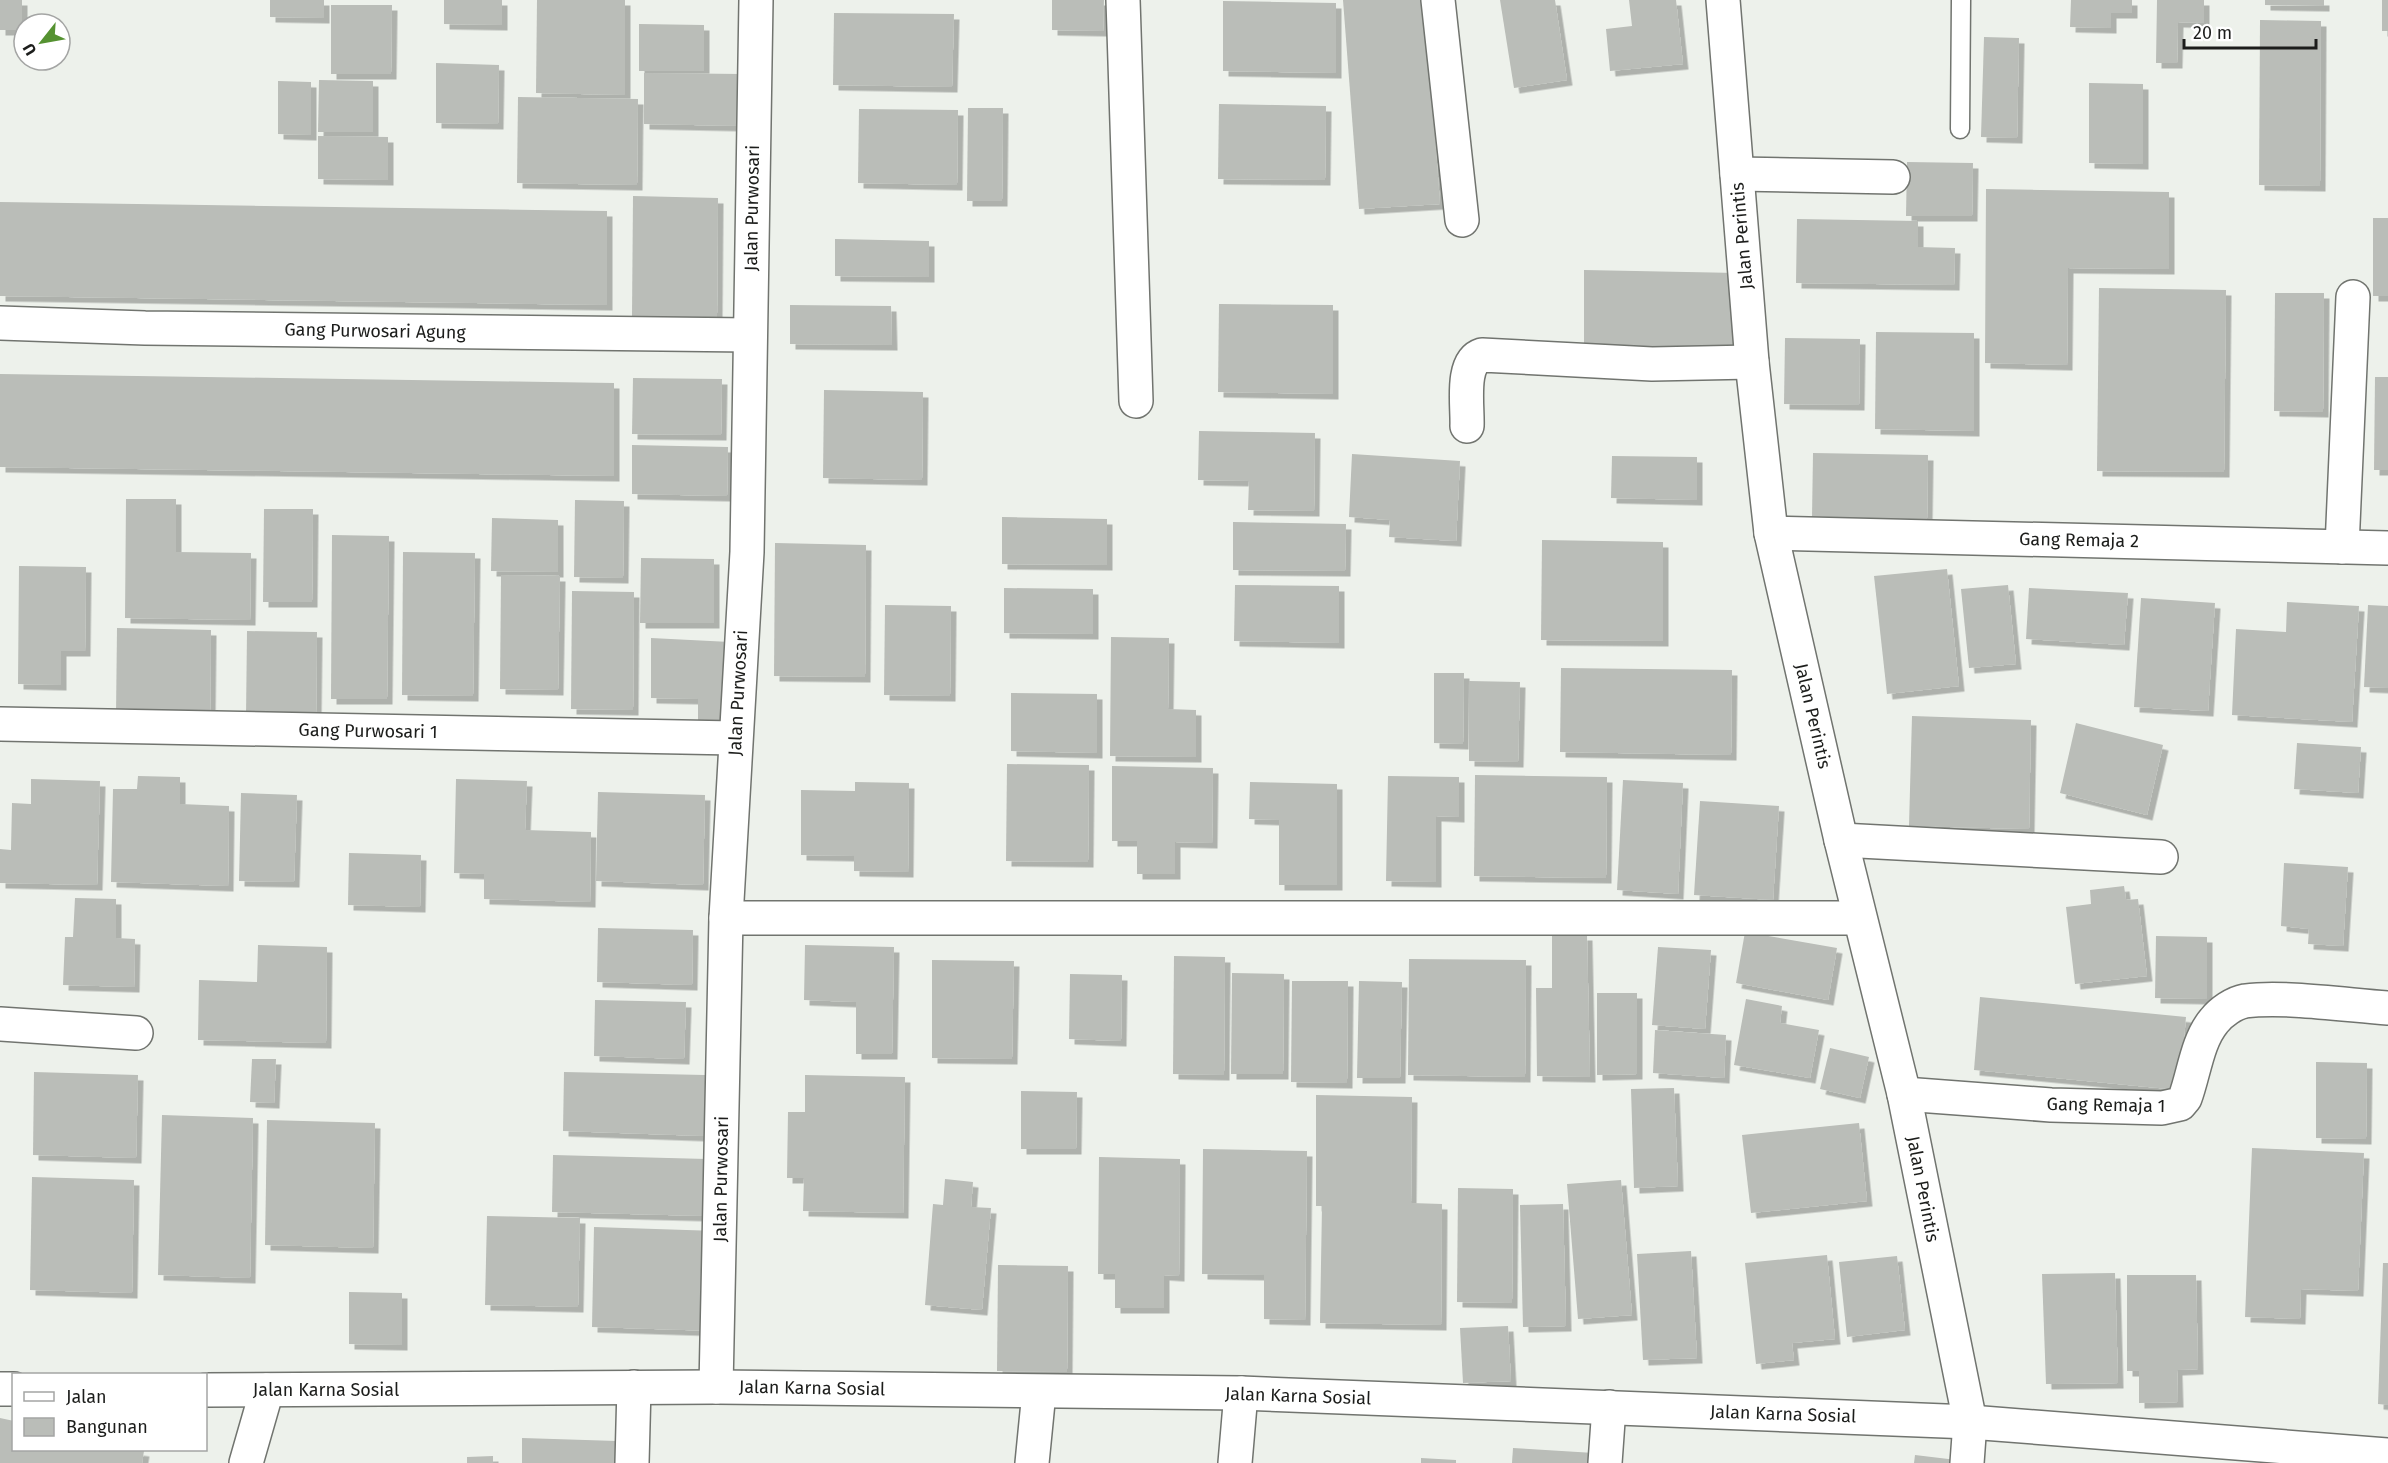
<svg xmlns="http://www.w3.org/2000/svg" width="2388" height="1463" viewBox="0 0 2388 1463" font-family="'Fira Sans',sans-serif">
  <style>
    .building { fill: #babdb8; filter: url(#shadow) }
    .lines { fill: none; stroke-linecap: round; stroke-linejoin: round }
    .service-casing { stroke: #71746f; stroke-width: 21 }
    .minor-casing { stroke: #71746f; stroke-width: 36 }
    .service { stroke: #fff; stroke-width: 18 }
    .minor { stroke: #fff; stroke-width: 33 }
    .labels { text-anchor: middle; stroke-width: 6; stroke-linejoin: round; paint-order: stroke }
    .street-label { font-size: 18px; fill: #1c1d1b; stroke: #fff }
  </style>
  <defs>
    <filter id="shadow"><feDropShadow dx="5.5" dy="5.5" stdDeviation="0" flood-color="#0004"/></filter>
  </defs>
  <rect width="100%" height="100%" fill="#edf1eb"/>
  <!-- building -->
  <g class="building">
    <rect x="0" y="0" width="22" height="30"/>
    <path d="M 270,0 L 324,0 L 324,18 L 270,17 Z"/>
    <path d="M 444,0 L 502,0 L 502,25 L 444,24 Z"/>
    <path d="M 537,0 L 625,0 L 625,95 L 536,93 Z"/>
    <path d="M 1052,0 L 1104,0 L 1103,31 L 1052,30 Z"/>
    <path d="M 1343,0 L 1425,0 L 1440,204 L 1359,209 Z"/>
    <path d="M 1500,0 L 1555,0 L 1567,80 L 1514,88 Z"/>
    <path d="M 1629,0 L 1676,0 L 1683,64 L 1610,71 L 1606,29 L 1632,26 Z"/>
    <path d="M 2071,0 L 2132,0 L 2132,13 L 2111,13 L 2111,28 L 2070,27 Z"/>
    <path d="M 2157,0 L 2204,0 L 2204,23 L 2178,22 L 2177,63 L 2156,63 Z"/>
    <path d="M 2265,0 L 2324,0 L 2324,6 L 2265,5 Z"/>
    <rect x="2382" y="0" width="6" height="31"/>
    <path d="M 1223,1 L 1336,3 L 1336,73 L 1223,71 Z"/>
    <path d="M 331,5 L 392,5 L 391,74 L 331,74 Z"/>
    <path d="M 834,13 L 954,14 L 952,87 L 833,85 Z"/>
    <path d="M 2260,20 L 2321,21 L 2320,186 L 2259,185 Z"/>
    <path d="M 639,24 L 704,25 L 704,71 L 639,71 Z"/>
    <path d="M 1984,37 L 2019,38 L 2017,138 L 1981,137 Z"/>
    <path d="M 436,63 L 499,65 L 498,124 L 436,123 Z"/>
    <path d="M 644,73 L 743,74 L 742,126 L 644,124 Z"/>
    <path d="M 319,80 L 373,81 L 373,132 L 318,132 Z"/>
    <path d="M 278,81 L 311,82 L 311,135 L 278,134 Z"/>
    <path d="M 2089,83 L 2143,84 L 2143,164 L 2089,163 Z"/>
    <path d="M 518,97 L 638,99 L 637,185 L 517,183 Z"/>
    <path d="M 1219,104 L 1326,106 L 1325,180 L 1218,179 Z"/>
    <path d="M 968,108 L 1003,108 L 1002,201 L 967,201 Z"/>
    <path d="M 859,109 L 958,110 L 957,185 L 858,183 Z"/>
    <path d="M 318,136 L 388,137 L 388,180 L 318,179 Z"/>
    <path d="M 1907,162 L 1973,163 L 1972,216 L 1906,216 Z"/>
    <path d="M 1986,189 L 2169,192 L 2169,269 L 2068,268 L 2067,365 L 1985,363 Z"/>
    <path d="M 633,196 L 718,198 L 717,317 L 632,316 Z"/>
    <path d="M 0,202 L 607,211 L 607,305 L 0,296 Z"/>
    <rect x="2373" y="218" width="15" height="78"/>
    <path d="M 1797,219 L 1918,221 L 1918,247 L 1955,248 L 1954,285 L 1796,283 Z"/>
    <path d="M 835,239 L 929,241 L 929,277 L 835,276 Z"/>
    <path d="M 1584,270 L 1738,273 L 1737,352 L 1584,350 Z"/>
    <path d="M 2099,288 L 2226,290 L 2224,472 L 2097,471 Z"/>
    <path d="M 2275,293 L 2324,293 L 2323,412 L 2274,411 Z"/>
    <path d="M 1219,304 L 1333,305 L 1333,394 L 1218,392 Z"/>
    <path d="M 790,305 L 891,306 L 892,345 L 790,344 Z"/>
    <path d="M 1876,332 L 1974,333 L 1974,431 L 1875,429 Z"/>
    <path d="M 1785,338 L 1860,339 L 1859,405 L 1784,404 Z"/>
    <path d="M 0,374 L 614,383 L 614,476 L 0,467 Z"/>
    <path d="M 2375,377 L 2388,377 L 2388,470 L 2374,470 Z"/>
    <path d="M 633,378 L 722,379 L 721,435 L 632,434 Z"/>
    <path d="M 824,390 L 923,392 L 922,480 L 823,478 Z"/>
    <path d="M 1199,431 L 1315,433 L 1314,511 L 1248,510 L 1249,481 L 1198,480 Z"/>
    <path d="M 632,445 L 728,447 L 727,496 L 632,494 Z"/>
    <path d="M 1813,453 L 1928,455 L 1927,520 L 1812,518 Z"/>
    <path d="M 1352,454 L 1460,461 L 1456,541 L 1389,537 L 1390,520 L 1349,517 Z"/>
    <path d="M 1612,456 L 1697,457 L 1697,500 L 1611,498 Z"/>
    <path d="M 126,499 L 176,499 L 176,552 L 251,553 L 250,620 L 125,618 Z"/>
    <path d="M 575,500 L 624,501 L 623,578 L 574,577 Z"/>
    <path d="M 264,509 L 313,509 L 312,602 L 263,602 Z"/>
    <path d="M 1002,517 L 1107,519 L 1107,565 L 1002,564 Z"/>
    <path d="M 492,518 L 558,520 L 558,572 L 491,571 Z"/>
    <path d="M 1233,522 L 1346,524 L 1345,571 L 1233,570 Z"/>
    <path d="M 332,535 L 389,536 L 387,699 L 331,699 Z"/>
    <path d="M 1542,540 L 1663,542 L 1663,641 L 1541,640 Z"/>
    <path d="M 775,543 L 866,545 L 865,677 L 774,676 Z"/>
    <path d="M 403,552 L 475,553 L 473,696 L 402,695 Z"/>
    <path d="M 641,558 L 714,559 L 714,623 L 640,623 Z"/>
    <path d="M 19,566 L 86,567 L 85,651 L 61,651 L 61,685 L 18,684 Z"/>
    <path d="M 1947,569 L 1959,686 L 1887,694 L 1874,576 Z"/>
    <path d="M 501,575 L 560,576 L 558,690 L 500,689 Z"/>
    <path d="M 1235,585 L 1339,586 L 1339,643 L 1234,641 Z"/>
    <path d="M 2008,585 L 2016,664 L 1969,668 L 1961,589 Z"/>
    <path d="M 1004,588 L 1093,589 L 1093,634 L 1004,633 Z"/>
    <path d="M 2029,588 L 2128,593 L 2124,645 L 2026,639 Z"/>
    <path d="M 572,591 L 634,592 L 633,710 L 571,709 Z"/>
    <path d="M 2141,598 L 2215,603 L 2208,711 L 2134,707 Z"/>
    <path d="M 2287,602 L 2359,606 L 2352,722 L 2232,715 L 2236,629 L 2286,632 Z"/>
    <path d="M 885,605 L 951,606 L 950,696 L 884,695 Z"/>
    <path d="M 2368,605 L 2388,606 L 2388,688 L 2364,687 Z"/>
    <path d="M 117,628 L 211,630 L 210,717 L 116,715 Z"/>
    <path d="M 247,631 L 317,632 L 316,718 L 246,717 Z"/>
    <path d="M 1111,637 L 1169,638 L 1168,709 L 1196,710 L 1196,757 L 1110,756 Z"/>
    <path d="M 651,638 L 730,642 L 729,721 L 698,721 L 698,699 L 651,698 Z"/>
    <path d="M 1561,668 L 1732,670 L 1731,755 L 1560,752 Z"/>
    <path d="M 1434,673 L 1464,673 L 1463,744 L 1434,743 Z"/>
    <path d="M 1469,681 L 1520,682 L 1518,762 L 1469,761 Z"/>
    <path d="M 1011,693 L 1097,694 L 1097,753 L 1011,751 Z"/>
    <path d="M 1912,716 L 2031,720 L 2029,829 L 1909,826 Z"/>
    <path d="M 2076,723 L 2163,745 L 2147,815 L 2060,793 Z"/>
    <path d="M 2297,743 L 2361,747 L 2358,793 L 2294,789 Z"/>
    <path d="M 1007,764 L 1089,765 L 1088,862 L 1006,861 Z"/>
    <path d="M 1112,766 L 1213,768 L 1212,843 L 1175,842 L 1175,874 L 1137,874 L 1137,841 L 1112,841 Z"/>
    <path d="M 1475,775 L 1607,777 L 1606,878 L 1474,876 Z"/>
    <path d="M 138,776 L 180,777 L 180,804 L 229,806 L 228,886 L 111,882 L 113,789 L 137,789 Z"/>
    <path d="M 1388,776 L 1459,777 L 1459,817 L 1436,816 L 1436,882 L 1386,881 Z"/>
    <path d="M 31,779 L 100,781 L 97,885 L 0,883 L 0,849 L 11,850 L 12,803 L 31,804 Z"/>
    <path d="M 456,779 L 527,781 L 525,830 L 591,832 L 590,902 L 484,899 L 484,874 L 454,873 Z"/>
    <path d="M 1623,780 L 1683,783 L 1678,894 L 1617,890 Z"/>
    <path d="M 855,782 L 909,783 L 908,872 L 854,871 L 854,856 L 801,855 L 801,790 L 855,791 Z"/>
    <path d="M 1250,782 L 1337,784 L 1337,885 L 1279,885 L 1279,820 L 1249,819 Z"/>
    <path d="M 598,792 L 705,795 L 703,885 L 596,881 Z"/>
    <path d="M 241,793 L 297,795 L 294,882 L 239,881 Z"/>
    <path d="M 1700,801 L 1779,806 L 1773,900 L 1694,895 Z"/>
    <path d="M 349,853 L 421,855 L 420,907 L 348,905 Z"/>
    <path d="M 2284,863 L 2348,867 L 2343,946 L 2308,944 L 2309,929 L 2281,926 Z"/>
    <path d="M 2124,886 L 2126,900 L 2138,899 L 2147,976 L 2075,984 L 2066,907 L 2091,904 L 2090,890 Z"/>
    <path d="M 75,898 L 116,899 L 116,938 L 135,939 L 134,987 L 63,985 L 65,937 L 73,937 Z"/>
    <path d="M 598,928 L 693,930 L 692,985 L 597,982 Z"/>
    <path d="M 1745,932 L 1837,948 L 1828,1000 L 1736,983 Z"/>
    <path d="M 1552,935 L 1587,935 L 1590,1077 L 1537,1076 L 1536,988 L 1552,988 Z"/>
    <path d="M 2156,936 L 2207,937 L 2207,999 L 2155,998 Z"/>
    <path d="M 258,945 L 327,947 L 326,1043 L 198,1040 L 199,980 L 257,982 Z"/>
    <path d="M 805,945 L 894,947 L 892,1054 L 856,1054 L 856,1002 L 804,1000 Z"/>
    <path d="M 1658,947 L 1711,950 L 1705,1029 L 1652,1025 Z"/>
    <path d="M 1174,956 L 1225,957 L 1224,1075 L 1173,1074 Z"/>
    <path d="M 1409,959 L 1526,960 L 1525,1077 L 1408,1075 Z"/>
    <path d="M 932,960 L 1014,961 L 1012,1059 L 932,1058 Z"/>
    <path d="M 1232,973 L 1284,974 L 1283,1074 L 1231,1074 Z"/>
    <path d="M 1070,974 L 1122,975 L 1121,1041 L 1069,1039 Z"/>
    <path d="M 1292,981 L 1348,981 L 1347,1083 L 1291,1082 Z"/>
    <path d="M 1359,981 L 1402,982 L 1400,1078 L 1357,1078 Z"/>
    <path d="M 1597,993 L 1637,993 L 1637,1074 L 1597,1075 Z"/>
    <path d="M 1980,997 L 2186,1017 L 2179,1090 L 1974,1070 Z"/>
    <path d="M 1746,999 L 1782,1006 L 1780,1023 L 1819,1030 L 1810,1078 L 1734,1065 Z"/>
    <path d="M 595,1000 L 686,1002 L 684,1059 L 594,1056 Z"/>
    <path d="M 1655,1030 L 1726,1035 L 1724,1078 L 1653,1073 Z"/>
    <path d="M 1830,1048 L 1869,1057 L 1860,1098 L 1820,1089 Z"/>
    <path d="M 252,1059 L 276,1059 L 274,1103 L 250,1102 Z"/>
    <path d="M 2316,1062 L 2367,1063 L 2366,1139 L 2316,1138 Z"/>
    <path d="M 34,1072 L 138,1075 L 136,1158 L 33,1155 Z"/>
    <path d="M 564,1072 L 705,1075 L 704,1136 L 563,1131 Z"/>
    <path d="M 805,1075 L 905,1077 L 903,1213 L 803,1211 L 804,1178 L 787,1178 L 788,1112 L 805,1112 Z"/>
    <path d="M 1674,1088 L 1678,1186 L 1634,1188 L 1631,1089 Z"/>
    <path d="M 1021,1091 L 1077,1092 L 1076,1149 L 1021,1149 Z"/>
    <path d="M 1316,1095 L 1412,1097 L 1411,1203 L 1442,1204 L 1441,1325 L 1320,1323 L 1322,1206 L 1316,1206 Z"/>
    <path d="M 162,1115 L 253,1118 L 250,1278 L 158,1275 Z"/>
    <path d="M 267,1120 L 375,1123 L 373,1248 L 265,1245 Z"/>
    <path d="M 1859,1123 L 1867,1201 L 1751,1213 L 1742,1135 Z"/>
    <path d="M 2252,1148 L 2364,1153 L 2358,1291 L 2301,1289 L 2300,1319 L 2245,1317 Z"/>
    <path d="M 1203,1149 L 1307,1151 L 1305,1320 L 1264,1319 L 1264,1275 L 1202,1274 Z"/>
    <path d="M 553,1155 L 707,1159 L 706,1216 L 552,1212 Z"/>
    <path d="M 1099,1157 L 1180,1159 L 1179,1276 L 1164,1275 L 1164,1308 L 1115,1308 L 1115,1274 L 1098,1274 Z"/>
    <path d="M 32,1177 L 134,1180 L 132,1293 L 30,1290 Z"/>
    <path d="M 945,1179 L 973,1182 L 971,1207 L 991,1208 L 982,1310 L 925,1305 L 933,1204 L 943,1205 Z"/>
    <path d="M 1621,1180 L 1632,1315 L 1578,1319 L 1567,1184 Z"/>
    <path d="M 1458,1188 L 1513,1189 L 1512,1303 L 1457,1302 Z"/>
    <path d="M 1563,1204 L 1566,1326 L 1523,1327 L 1520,1205 Z"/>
    <path d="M 487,1216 L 580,1218 L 578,1307 L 485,1305 Z"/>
    <path d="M 594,1227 L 717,1231 L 716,1331 L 592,1327 Z"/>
    <path d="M 1691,1251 L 1697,1358 L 1643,1360 L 1637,1254 Z"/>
    <path d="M 1827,1255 L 1835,1339 L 1792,1343 L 1794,1360 L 1756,1364 L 1745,1263 Z"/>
    <path d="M 1897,1256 L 1905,1330 L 1847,1337 L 1839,1262 Z"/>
    <path d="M 2383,1263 L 2388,1263 L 2388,1405 L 2378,1404 Z"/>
    <path d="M 998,1265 L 1068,1266 L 1067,1372 L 997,1371 Z"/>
    <path d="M 2115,1273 L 2118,1383 L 2046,1384 L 2042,1274 Z"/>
    <path d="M 2127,1275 L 2196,1275 L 2198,1369 L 2177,1370 L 2178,1402 L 2139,1403 L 2139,1371 L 2127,1371 Z"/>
    <path d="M 349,1292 L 402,1293 L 402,1345 L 349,1344 Z"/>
    <path d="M 1508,1326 L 1511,1381 L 1463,1383 L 1460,1328 Z"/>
    <path d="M 0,1418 L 14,1421 L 14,1450 L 136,1450 L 144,1451 L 142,1463 L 0,1463 Z"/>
    <path d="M 522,1438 L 617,1441 L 617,1463 L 522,1463 Z"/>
    <path d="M 1513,1448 L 1594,1453 L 1593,1463 L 1512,1463 Z"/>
    <path d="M 1915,1455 L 1965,1461 L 1965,1463 L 1914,1463 Z"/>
    <path d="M 493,1456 L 493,1463 L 467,1463 L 467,1457 Z"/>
    <path d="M 1421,1458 L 1456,1460 L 1456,1463 L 1421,1463 Z"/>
  </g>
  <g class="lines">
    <defs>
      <path id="service" d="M 1960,129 L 1961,0"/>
      <g id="minor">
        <path d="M 1123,0 L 1136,401"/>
        <path d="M 1438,0 L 1462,220"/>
        <path d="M 1723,0 L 1752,362 L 1771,533 L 1841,840 L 1904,1094 L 1970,1422 L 1967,1463"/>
        <path d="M 1737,174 L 1893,177"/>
        <path d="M 0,323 L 145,328 L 750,335"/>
        <path d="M 1467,426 C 1468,407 1460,362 1482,355 L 1652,364 L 1752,362"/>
        <path d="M 1771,533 L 2388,548"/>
        <path d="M 2342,547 L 2353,297"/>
        <path d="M 0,724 L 735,738"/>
        <path d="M 1841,840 L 2161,857"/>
        <path d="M 726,918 L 1859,918"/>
        <path d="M 0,1024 L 136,1033"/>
        <path d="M 1904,1094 L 2051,1105 L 2162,1108 L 2180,1104 L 2185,1098 C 2194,1074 2197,1041 2214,1021 C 2221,1012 2234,1003 2245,1001 C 2284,996 2346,1005 2388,1008"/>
        <path d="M 716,1387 L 726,918 L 747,552 L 756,0"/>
        <path d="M 0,1389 L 14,1389"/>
        <path d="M 206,1390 L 716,1387 L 1241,1393 L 1970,1422 L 2388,1455"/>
        <path d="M 246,1463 L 267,1390"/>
        <path d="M 632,1463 L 634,1387"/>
        <path d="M 1032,1463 L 1039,1392"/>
        <path d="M 1235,1463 L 1241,1393"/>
        <path d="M 1605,1463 L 1609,1407"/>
      </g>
    </defs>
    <!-- service casing -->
    <use href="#service" class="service-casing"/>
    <!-- minor casing -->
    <use href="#minor" class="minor-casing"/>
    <!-- service -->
    <use href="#service" class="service"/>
    <!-- minor -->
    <use href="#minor" class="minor"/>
  </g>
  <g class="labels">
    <!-- street labels -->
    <g class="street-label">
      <text transform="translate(752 208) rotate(-89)" y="6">Jalan Purwosari</text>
      <text transform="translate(1742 236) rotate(-95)" y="6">Jalan Perintis</text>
      <text transform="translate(375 331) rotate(1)" y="6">Gang Purwosari Agung</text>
      <text transform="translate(2079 540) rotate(1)" y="6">Gang Remaja 2</text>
      <text transform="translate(738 693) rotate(-87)" y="6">Jalan Purwosari</text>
      <text transform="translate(1813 716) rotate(77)" y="6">Jalan Perintis</text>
      <text transform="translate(368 731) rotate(1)" y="6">Gang Purwosari 1</text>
      <text transform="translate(2106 1105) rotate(1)" y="6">Gang Remaja 1</text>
      <text transform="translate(721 1179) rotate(-89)" y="6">Jalan Purwosari</text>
      <text transform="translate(1923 1189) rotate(79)" y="6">Jalan Perintis</text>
      <text transform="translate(812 1388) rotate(1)" y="6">Jalan Karna Sosial</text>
      <text x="326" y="1396">Jalan Karna Sosial</text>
      <text transform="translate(1298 1396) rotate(2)" y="6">Jalan Karna Sosial</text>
      <text transform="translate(1783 1414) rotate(2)" y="6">Jalan Karna Sosial</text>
    </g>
  </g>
  <!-- legend -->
  <rect x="12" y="1373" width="195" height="78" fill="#ffffff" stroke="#a4a5a4" stroke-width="1.5"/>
  <rect x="24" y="1392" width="30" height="9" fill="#ffffff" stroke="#a4a5a4" stroke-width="1.5"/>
  <text x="66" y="1403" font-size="18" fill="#1c1d1b">Jalan</text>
  <rect x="24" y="1418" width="30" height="18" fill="#babdb8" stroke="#a4a5a4" stroke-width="1.5"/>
  <text x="66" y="1433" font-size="18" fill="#1c1d1b">Bangunan</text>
  <!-- north arrow -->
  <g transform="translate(42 42) rotate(239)"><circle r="28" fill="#ffffff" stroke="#a4a5a4" stroke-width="1.5"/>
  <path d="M0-4.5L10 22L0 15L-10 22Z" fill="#559231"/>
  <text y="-9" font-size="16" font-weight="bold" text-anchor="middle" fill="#1c1d1b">U</text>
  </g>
  <!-- scale -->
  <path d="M2184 39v9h132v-9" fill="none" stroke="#1c1d1b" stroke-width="3"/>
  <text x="2193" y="39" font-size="18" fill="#1c1d1b" stroke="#ffffff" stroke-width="4.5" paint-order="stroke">20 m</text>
</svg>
